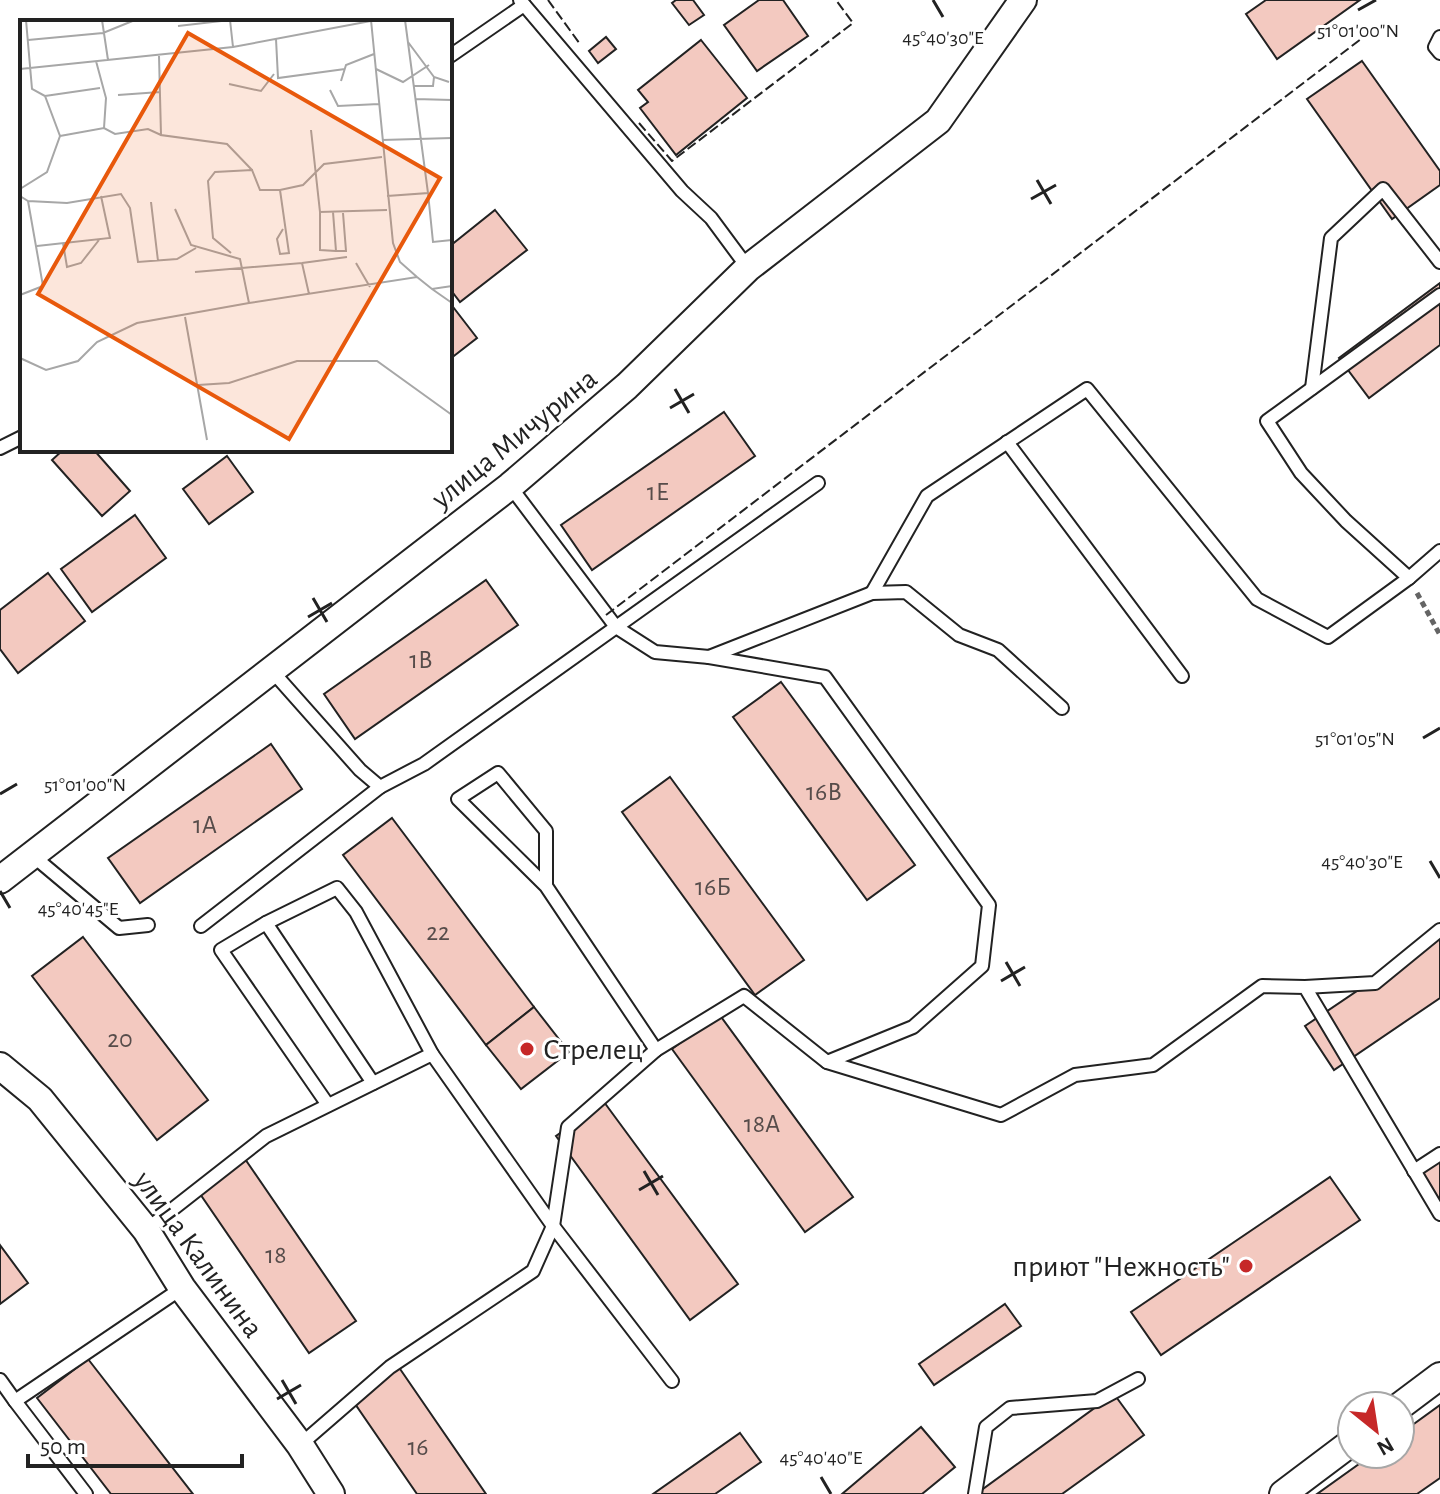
<svg xmlns="http://www.w3.org/2000/svg" width="1440" height="1494" viewBox="0 0 1440 1494" font-family="'Alegreya Sans',sans-serif">
  <style>
    .building { fill: #f3c9c0; stroke: #222; stroke-width: 2 }
    .lines { fill: none; stroke-linecap: round; stroke-linejoin: round }
    .service-casing { stroke: #222; stroke-width: 16 }
    .minor-casing { stroke: #222; stroke-width: 30 }
    .path { stroke: #646464; stroke-width: 5; stroke-dasharray: 6 4; stroke-linecap: butt }
    .service { stroke: #fff; stroke-width: 12 }
    .minor { stroke: #fff; stroke-width: 26 }
    .fence { stroke: #222; stroke-width: 2; stroke-dasharray: 10 4; stroke-linecap: butt }
    .ticks { fill: none; stroke: #222; stroke-width: 3 }
    .poi-dot { fill: #c62828; stroke: #fff; stroke-width: 3 }
    .labels { text-anchor: middle; stroke-width: 6; stroke-linejoin: round; paint-order: stroke }
    .number-label { font-size: 26px; fill: #564c4a }
    .street-label { font-size: 30px; fill: #222; stroke: #fff }
    .poi-label { font-size: 30px; fill: #222; stroke: #fff; text-anchor: start }
    .inset-road { fill: none; stroke: #a7a7a7; stroke-width: 2 }
    .view { fill: #e8590c; fill-opacity: 0.15; stroke: #e8590c; stroke-width: 4 }
    .inset-edge { fill: none; stroke: #222; stroke-width: 4 }
    .ticks-label { font-size: 20px; text-anchor: middle; fill: #222; stroke: #fff; stroke-width: 6; stroke-linejoin: round; paint-order: stroke }
  </style>
  <rect width="100%" height="100%" fill="#fff"/>
  <!-- building -->
  <g class="building">
    <path d="M 676,0 L 693,0 L 704,15 L 689,25 L 672,3 Z"/>
    <path d="M 759,0 L 783,0 L 808,36 L 757,71 L 724,25 Z"/>
    <path d="M 1266,0 L 1360,0 L 1277,59 L 1246,14 Z"/>
    <path d="M 606,37 L 616,49 L 598,63 L 589,51 Z"/>
    <path d="M 701,40 L 747,98 L 676,155 L 640,108 L 648,102 L 638,90 Z"/>
    <path d="M 1362,61 L 1440,171 L 1440,185 L 1392,219 L 1307,99 Z"/>
    <path d="M 495,210 L 527,250 L 460,302 L 450,289 L 450,246 Z"/>
    <path d="M 1440,283 L 1440,345 L 1369,398 L 1339,358 Z"/>
    <path d="M 450,303 L 477,338 L 450,359 Z"/>
    <path d="M 724,412 L 755,456 L 592,570 L 561,525 Z"/>
    <path d="M 63,450 L 94,450 L 130,491 L 102,516 L 52,460 Z"/>
    <path d="M 227,456 L 253,492 L 209,524 L 183,489 Z"/>
    <path d="M 135,515 L 166,558 L 92,612 L 61,569 Z"/>
    <path d="M 48,573 L 85,621 L 18,673 L 0,649 L 0,610 Z"/>
    <path d="M 486,580 L 518,625 L 355,739 L 324,694 Z"/>
    <path d="M 781,682 L 915,865 L 867,900 L 733,717 Z"/>
    <path d="M 271,744 L 302,789 L 140,903 L 108,858 Z"/>
    <path d="M 670,777 L 804,960 L 755,995 L 622,812 Z"/>
    <path d="M 392,818 L 534,1007 L 486,1045 L 343,855 Z"/>
    <path d="M 1440,935 L 1440,998 L 1334,1070 L 1305,1026 Z"/>
    <path d="M 83,937 L 208,1100 L 157,1140 L 32,976 Z"/>
    <path d="M 534,1007 L 569,1052 L 521,1089 L 486,1045 Z"/>
    <path d="M 719,1014 L 853,1197 L 805,1232 L 672,1049 Z"/>
    <path d="M 604,1102 L 738,1284 L 690,1320 L 556,1136 Z"/>
    <path d="M 243,1156 L 356,1321 L 309,1353 L 196,1188 Z"/>
    <path d="M 1440,1160 L 1440,1217 L 1414,1178 Z"/>
    <path d="M 1330,1177 L 1360,1220 L 1161,1355 L 1131,1312 Z"/>
    <path d="M 0,1245 L 28,1283 L 0,1304 Z"/>
    <path d="M 1005,1304 L 1021,1326 L 934,1385 L 919,1364 Z"/>
    <path d="M 88,1359 L 193,1494 L 111,1494 L 37,1398 Z"/>
    <path d="M 398,1366 L 486,1494 L 417,1494 L 351,1398 Z"/>
    <path d="M 1114,1394 L 1144,1435 L 1062,1494 L 976,1494 Z"/>
    <path d="M 1440,1405 L 1440,1478 L 1417,1494 L 1317,1494 L 1373,1454 L 1400,1454 L 1400,1434 Z"/>
    <path d="M 921,1427 L 955,1467 L 922,1494 L 842,1494 Z"/>
    <path d="M 740,1433 L 761,1462 L 715,1494 L 653,1494 Z"/>
  </g>
  <g class="lines">
    <defs>
      <g id="service">
        <path d="M 520,0 L 682,191 L 711,218 L 748,268"/>
        <path d="M 1440,37 L 1435,47 L 1440,53"/>
        <path d="M 450,56 L 524,5"/>
        <path d="M 1312,388 L 1331,238 L 1383,189 L 1440,262"/>
        <path d="M 1007,442 L 1182,676"/>
        <path d="M 0,448 L 22,437"/>
        <path d="M 510,486 L 616,627 L 655,652 L 709,657 L 872,593 L 906,592 L 959,635 L 998,650 L 1062,708"/>
        <path d="M 1409,578 L 1346,521 L 1301,473 L 1267,421 L 1440,295"/>
        <path d="M 872,593 L 927,496 L 1087,389 L 1257,599 L 1328,637 L 1409,578 L 1440,551"/>
        <path d="M 273,672 L 360,770 L 380,787 L 424,764 L 818,483"/>
        <path d="M 32,855 L 119,928 L 148,925"/>
        <path d="M 546,886 L 546,831 L 498,773 L 458,799 L 546,886 L 656,1050"/>
        <path d="M 266,923 L 337,888 L 356,912 L 432,1054"/>
        <path d="M 201,926 L 380,787"/>
        <path d="M 1305,987 L 1375,983 L 1440,930"/>
        <path d="M 827,1062 L 1001,1115 L 1075,1075 L 1153,1065 L 1262,986 L 1305,987 L 1440,1214"/>
        <path d="M 328,1105 L 221,950 L 266,923 L 373,1083"/>
        <path d="M 1414,1171 L 1440,1154"/>
        <path d="M 146,1230 L 266,1136 L 432,1054 L 553,1226 L 672,1381"/>
        <path d="M 0,1380 L 15,1401"/>
        <path d="M 300,1445 L 390,1367 L 533,1271 L 553,1226 L 568,1127 L 656,1050 L 744,996 L 827,1062 L 913,1027 L 982,966 L 989,905 L 825,677 L 709,657"/>
        <path d="M 86,1494 L 15,1401 L 182,1288"/>
        <path d="M 975,1494 L 986,1427 L 1010,1408 L 1097,1401 L 1138,1379"/>
      </g>
      <g id="minor">
        <path d="M 0,880 L 510,486 L 627,386 L 748,268 L 938,121 L 1023,0"/>
        <path d="M 0,1066 L 40,1099 L 146,1230 L 182,1288 L 300,1445 L 331,1494"/>
        <path d="M 1400,1406 L 1440,1376"/>
        <path d="M 1283,1494 L 1352,1442"/>
      </g>
    </defs>
    <!-- service casing -->
    <use href="#service" class="service-casing"/>
    <!-- minor casing -->
    <use href="#minor" class="minor-casing"/>
    <!-- path -->
    <path class="path" d="M 1417,593 L 1440,635"/>
    <!-- service -->
    <use href="#service" class="service"/>
    <!-- minor -->
    <use href="#minor" class="minor"/>
    <!-- fence -->
    <g class="fence">
      <path d="M 548,0 L 580,44"/>
      <path d="M 639,123 L 672,161 L 853,23 L 836,0"/>
      <path d="M 606,615 L 1361,39"/>
    </g>
  </g>
  <!-- ticks -->
  <path class="ticks" d="M 933,0 L 943,17M 1358,10 L 1376,0M 1037,180 L 1051,204M 1031,199 L 1056,185M 675,389 L 689,413M 670,408 L 694,394M 313,598 L 327,622M 308,617 L 332,603M 1423,738 L 1440,728M 0,794 L 17,784M 1430,861 L 1440,878M 0,891 L 10,908M 1006,962 L 1020,986M 1001,981 L 1025,967M 644,1171 L 658,1195M 639,1190 L 663,1176M 282,1380 L 296,1404M 277,1399 L 301,1385M 821,1477 L 831,1494"/>
  <!-- markers -->
  <g class="poi-dot">
    <circle cx="527" cy="1049" r="8"/>
    <circle cx="1246" cy="1266" r="8"/>
  </g>
  <g class="labels">
    <!-- number labels -->
    <g class="number-label">
      <text x="658" y="500">1Е</text>
      <text x="421" y="668">1В</text>
      <text x="824" y="800">16В</text>
      <text x="205" y="833">1А</text>
      <text x="713" y="895">16Б</text>
      <text x="438" y="940">22</text>
      <text x="120" y="1047">20</text>
      <text x="762" y="1132">18А</text>
      <text x="276" y="1263">18</text>
      <text x="418" y="1455">16</text>
    </g>
    <!-- street labels -->
    <g class="street-label">
      <text transform="translate(514 438) rotate(-39)" y="10">улица Мичурина</text>
      <text transform="translate(199 1254) rotate(54)" y="10">улица Калинина</text>
    </g>
    <!-- poi labels -->
    <g class="poi-label">
      <text x="543" y="1059">Стрелец</text>
      <text x="1230" y="1276" text-anchor="end">приют "Нежность"</text>
    </g>
  </g>
  <!-- overview -->
  <g transform="translate(20 20)">
    <rect width="432" height="432" fill="#fff"/>
    <path class="inset-road" d="M 82,0 L 88,40M 210,0 L 213,27M 351,0 L 373,223 L 380,242 L 397,257M 158,6 L 210,0M 256,19 L 258,58 L 325,49M 8,20 L 83,13 L 115,0M 388,22 L 414,57 L 429,62M 139,36 L 141,115 L 207,124 L 232,150M 76,41 L 86,78 L 84,108M 0,49 L 213,27 L 356,0M 356,49 L 383,62 L 409,45M 321,61 L 326,45 L 354,34M 209,64 L 241,71 L 254,54M 394,66 L 413,66 L 414,57M 310,70 L 318,86 L 359,84M 98,75 L 140,72M 25,76 L 80,68M 395,79 L 432,80M 291,110 L 300,192 L 367,190M 40,116 L 84,108 L 95,114 L 128,109 L 141,115M 362,120 L 432,118M 0,169 L 27,152 L 40,116 L 25,76 L 12,69 L 6,0M 260,170 L 269,233 L 260,234 L 257,219 L 263,209M 408,173 L 413,222 L 432,220M 0,176 L 8,181 L 47,183 L 101,174 L 110,188 L 118,242 L 157,239 L 176,228M 367,176 L 408,173 L 385,0M 131,182 L 138,241M 155,189 L 171,225 L 220,239 L 229,283M 300,192 L 300,230 L 316,231M 313,192 L 316,231 L 326,231 L 323,193M 43,223 L 47,247 L 61,243 L 79,220M 17,226 L 90,218 L 81,176M 211,233 L 193,218 L 188,161 L 195,152 L 232,150 L 240,170 L 260,170 L 283,165 L 304,144 L 362,137M 282,243 L 327,237M 336,243 L 350,267M 175,252 L 282,243 L 289,274M 412,269 L 432,283M 0,275 L 23,266 L 8,181M 165,297 L 187,420M 0,338 L 26,350 L 58,341 L 77,322 L 117,303 L 229,283 L 397,257 L 412,269 L 432,266M 178,365 L 209,363 L 277,341 L 357,341 L 432,395"/>
    <path class="view" d="M 168,13 L 420,158 L 269,419 L 18,274 Z"/>
    <rect width="432" height="432" class="inset-edge"/>
  </g>
  <g class="ticks-label">
    <text x="1358" y="37">51°01'00"N</text>
    <text x="943" y="44">45°40'30"E</text>
    <text x="1355" y="745">51°01'05"N</text>
    <text x="85" y="791">51°01'00"N</text>
    <text x="1362" y="868">45°40'30"E</text>
    <text x="78" y="915">45°40'45"E</text>
    <text x="821" y="1464">45°40'40"E</text>
  </g>
  <!-- north arrow -->
  <g transform="translate(1376 1430) rotate(150)"><circle r="38" fill="#ffffff" stroke="#a7a7a7" stroke-width="2"/>
  <path d="M0-6L14 30L0 20L-14 30Z" fill="#c62828"/>
  <text y="-12" font-size="22" font-weight="bold" text-anchor="middle" fill="#222222">N</text>
  </g>
  <!-- scale -->
  <path d="M28 1454v12h214v-12" fill="none" stroke="#222222" stroke-width="4"/>
  <text x="40" y="1454" font-size="24" fill="#222222" stroke="#ffffff" stroke-width="6" paint-order="stroke">50 m</text>
</svg>
